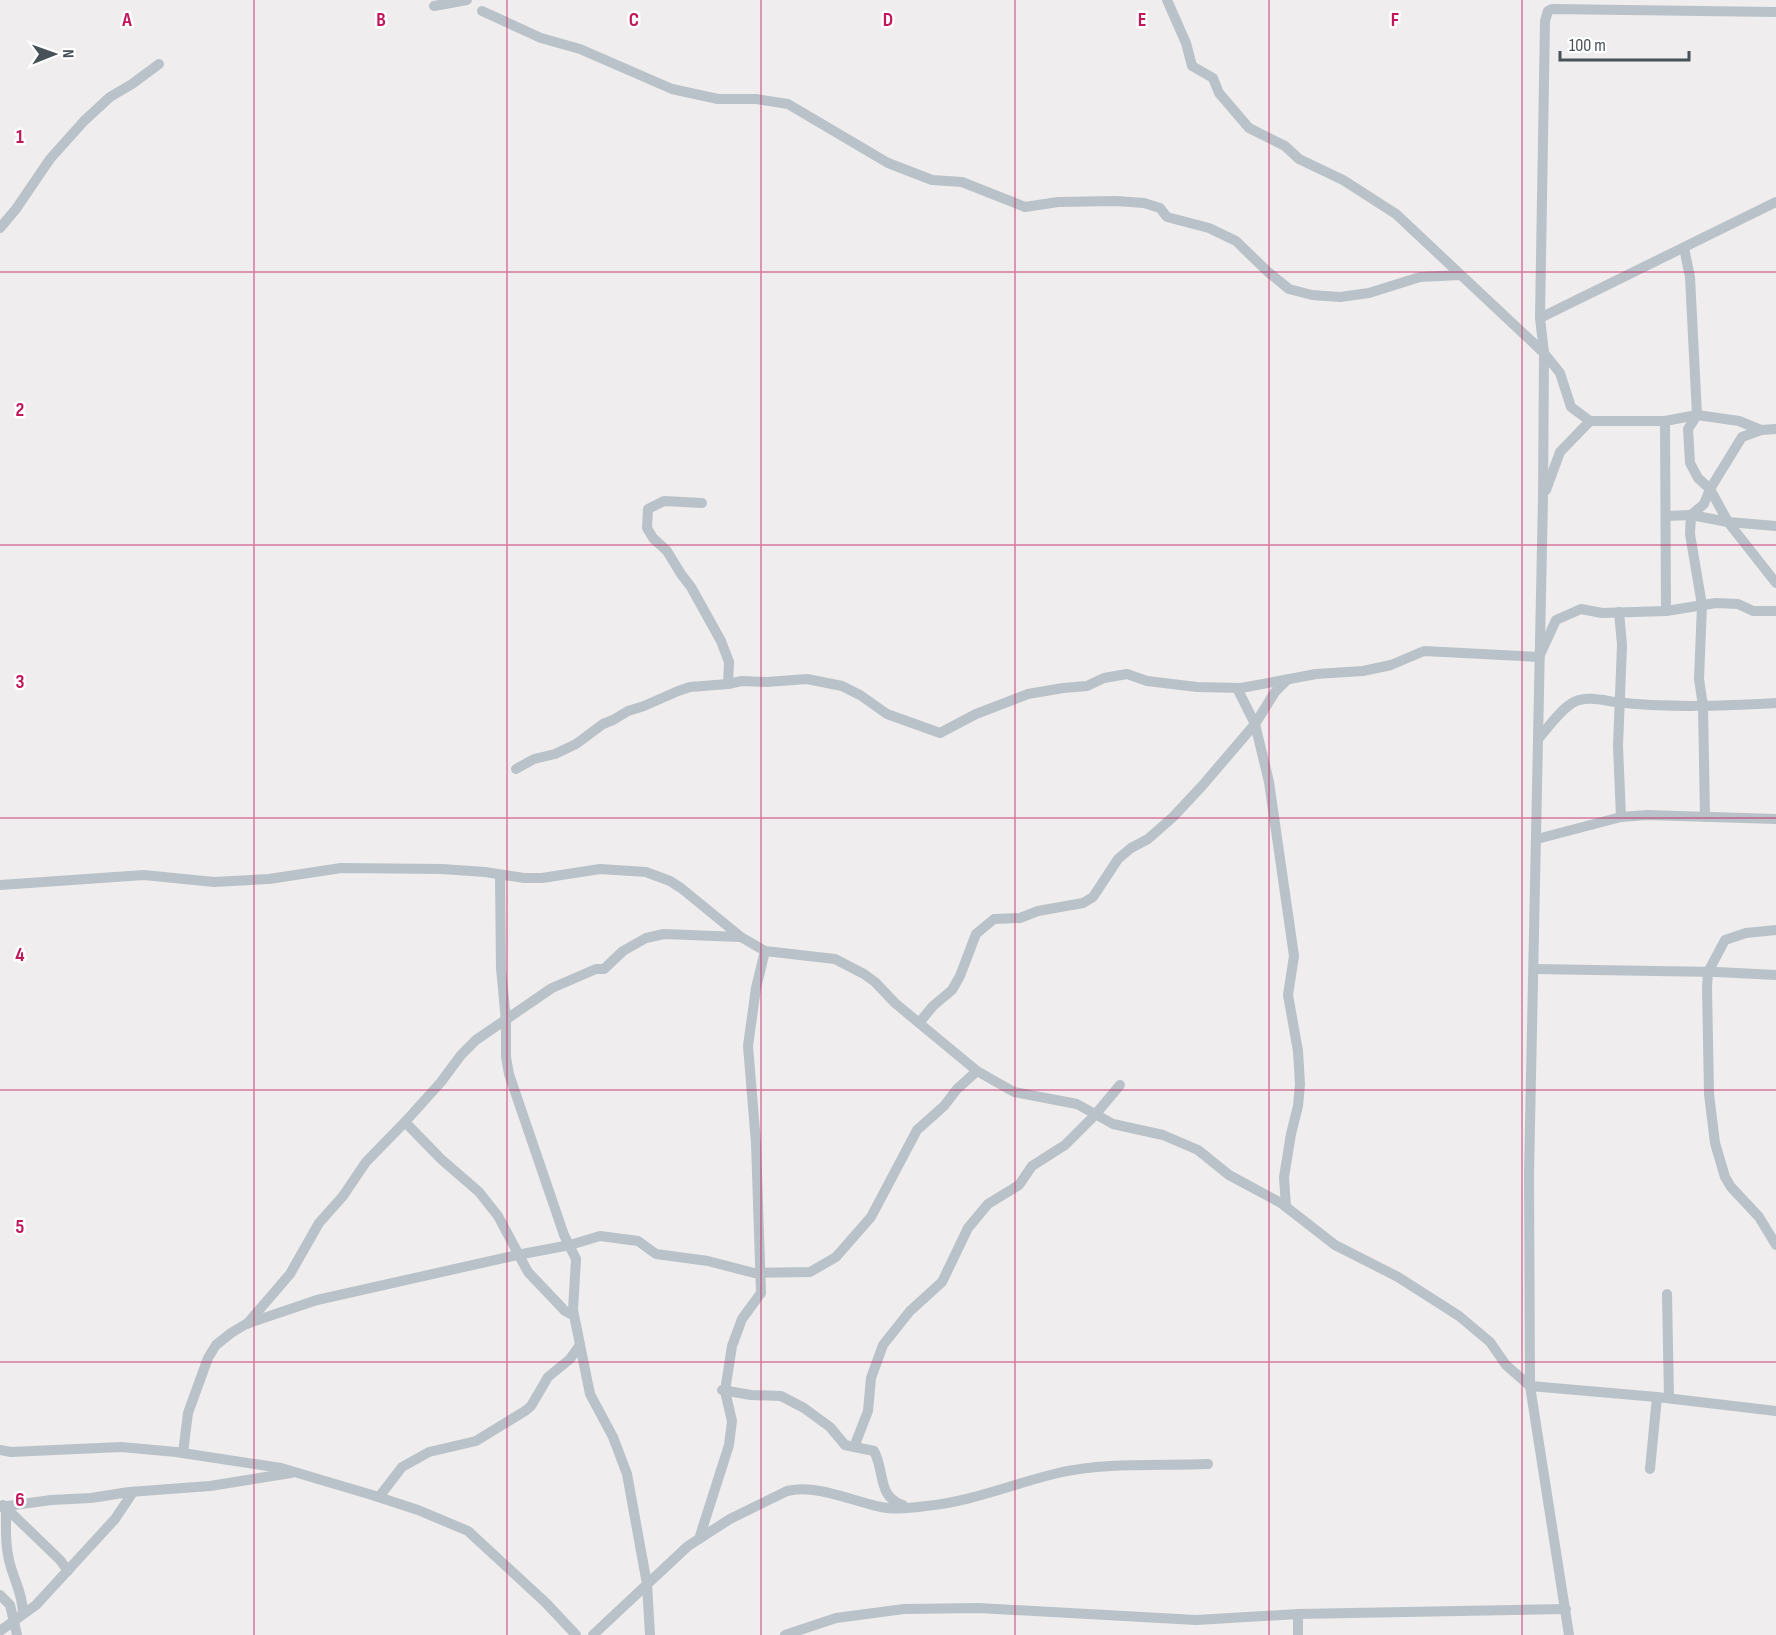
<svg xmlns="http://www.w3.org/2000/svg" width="1776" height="1635" viewBox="0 0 1776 1635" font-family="'Sofia Sans Condensed',sans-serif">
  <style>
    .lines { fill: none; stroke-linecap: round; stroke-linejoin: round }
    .minor { stroke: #b9c2c8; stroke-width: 10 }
    .grid { fill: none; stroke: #c2185b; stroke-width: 1.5; stroke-opacity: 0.55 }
    .grid-label { font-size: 20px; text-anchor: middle; font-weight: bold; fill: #c2185b; stroke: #fff; stroke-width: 5; stroke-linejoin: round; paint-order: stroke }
  </style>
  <rect width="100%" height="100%" fill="#efeded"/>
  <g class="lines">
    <!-- minor -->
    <g class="minor">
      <path d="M 1167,0 L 1186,43 L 1192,66 L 1213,78 L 1219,93 L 1249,128 L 1285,146 L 1299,159 L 1343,180 L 1396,214 L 1544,353 L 1560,373 L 1571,407 L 1590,421"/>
      <path d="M 434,6 L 467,0"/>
      <path d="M 482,11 L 541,38 L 580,49 L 672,89 L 718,99 L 756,99 L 788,104 L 888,163 L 932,180 L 962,182 L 1025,207 L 1058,202 L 1116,201 L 1144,203 L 1160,208 L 1167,217 L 1209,228 L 1236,241 L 1268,272 L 1289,289 L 1312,295 L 1340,297 L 1369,293 L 1420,277 L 1460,275"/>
      <path d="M 0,228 L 16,209 L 50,159 L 84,121 L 110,97 L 132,84 L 159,64"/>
      <path d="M 1684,248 L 1690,277 L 1697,415 L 1688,429 L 1690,463 L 1698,478 L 1710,489 L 1728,522 L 1776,583"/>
      <path d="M 1540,318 L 1776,202"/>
      <path d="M 1665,421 L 1666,611"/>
      <path d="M 1546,490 L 1560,452 L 1590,421 L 1665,421 L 1697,415 L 1739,421 L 1761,430 L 1776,429"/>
      <path d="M 702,503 L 664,501 L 648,509 L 647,528 L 653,538 L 667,551 L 681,574 L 691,587 L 721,641 L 729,662 L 728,684"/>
      <path d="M 1666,516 L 1691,515 L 1728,522 L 1776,526"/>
      <path d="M 1619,612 L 1622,645 L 1618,746 L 1621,817"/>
      <path d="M 1237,688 L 1255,724 L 1269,782 L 1294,956 L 1288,995 L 1298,1051 L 1300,1084 L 1298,1106 L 1291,1134 L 1284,1177 L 1286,1207"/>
      <path d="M 1539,738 C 1549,726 1561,709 1574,702 C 1586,696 1602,700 1615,702 C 1669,708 1722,706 1776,703"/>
      <path d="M 516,769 L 534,759 L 555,754 L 576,744 L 603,724 L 613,720 L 628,711 L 644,706 L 678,691 L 690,687 L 728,684 L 742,681 L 767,682 L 807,679 L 842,686 L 860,695 L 887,714 L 940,733 L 976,714 L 1028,694 L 1063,688 L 1087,686 L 1104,678 L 1127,674 L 1147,681 L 1197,687 L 1241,688 L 1316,674 L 1363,671 L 1391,665 L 1424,651 L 1539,657 L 1556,620 L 1581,609 L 1602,613 L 1666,611 L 1716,603 L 1738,604 L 1753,611 L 1776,611"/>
      <path d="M 1705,817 L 1703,706 L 1699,679 L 1702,605 L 1690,534 L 1691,515 L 1704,504 L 1710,489 L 1742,437 L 1761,430"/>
      <path d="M 1537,839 L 1621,817 L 1647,815 L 1776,819"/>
      <path d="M 500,875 L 501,968 L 506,1021 L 506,1057 L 509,1074 L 564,1235 L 576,1259 L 573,1310 L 590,1394 L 613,1437 L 627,1474 L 647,1584 L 650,1635"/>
      <path d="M 0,885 L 144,875 L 214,882 L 269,879 L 341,868 L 442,869 L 485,872 L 524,878 L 542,878 L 600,869 L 646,872 L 670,881 L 681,888 L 741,937 L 765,951 L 835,959 L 864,974 L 875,982 L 895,1003 L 919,1023 L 977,1071 L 1014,1092 L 1077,1104 L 1113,1124 L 1163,1135 L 1198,1150 L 1229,1175 L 1281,1203 L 1335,1245 L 1398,1277 L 1459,1316 L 1490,1342 L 1506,1365 L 1530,1386 L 1657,1397 L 1776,1411"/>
      <path d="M 1776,930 L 1746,933 L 1725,940 L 1708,972 L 1707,987 L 1709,1094 L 1715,1143 L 1725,1177 L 1731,1187 L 1759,1217 L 1776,1245"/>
      <path d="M 1534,969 L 1717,972 L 1776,975"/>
      <path d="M 919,1023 L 933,1006 L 952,990 L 960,976 L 976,934 L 994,919 L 1020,918 L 1038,911 L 1083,903 L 1093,897 L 1118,859 L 1131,848 L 1148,839 L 1173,817 L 1202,786 L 1255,724 L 1275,692 L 1286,681"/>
      <path d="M 405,1122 L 441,1159 L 479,1192 L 498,1216 L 528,1272 L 565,1311 L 574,1316"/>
      <path d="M 1667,1294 L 1669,1398"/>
      <path d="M 247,1324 L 290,1274 L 319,1223 L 343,1196 L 366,1162 L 405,1122 L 441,1082 L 461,1055 L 476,1040 L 552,988 L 596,969 L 604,969 L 623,951 L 646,938 L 664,934 L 740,937"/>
      <path d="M 722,1390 L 751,1395 L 781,1396 L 804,1408 L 830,1427 L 845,1445 L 874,1451 C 885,1471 877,1497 903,1505"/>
      <path d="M 854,1447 L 868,1411 L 871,1378 L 883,1345 L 910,1311 L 942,1282 L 968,1228 L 988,1204 L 1019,1185 L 1032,1166 L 1065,1145 L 1095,1115 L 1120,1085"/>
      <path d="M 0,1450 L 11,1452 L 121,1447 L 176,1452 L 281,1468 L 372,1495 L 418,1510 L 468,1531 L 546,1603 L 576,1635"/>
      <path d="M 183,1453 L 188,1413 L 208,1358 L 216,1345 L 231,1333 L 246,1324 L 317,1300 L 517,1255 L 570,1245 L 600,1236 L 638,1241 L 656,1254 L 708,1261 L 754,1273 L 810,1272 L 836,1257 L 871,1217 L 917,1130 L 944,1106 L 957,1089 L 977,1071"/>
      <path d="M 1650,1469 L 1657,1397"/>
      <path d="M 379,1497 L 402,1467 L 429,1452 L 476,1441 L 525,1411 L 531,1406 L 548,1377 L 570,1359 L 580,1345"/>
      <path d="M 3,1505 L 60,1560 L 68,1571"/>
      <path d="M 0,1507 L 51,1500 L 91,1498 L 129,1492 L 210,1486 L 291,1473"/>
      <path d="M 6,1508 C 6,1527 5,1546 10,1564 C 15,1582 23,1596 23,1614"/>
      <path d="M 699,1539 L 729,1445 L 732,1421 L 725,1391 L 732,1346 L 742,1319 L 761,1293 L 756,1143 L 748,1046 L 756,988 L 765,951"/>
      <path d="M 0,1595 L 10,1605 L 17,1635"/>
      <path d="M 0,1631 L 36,1605 L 115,1519 L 133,1492"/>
      <path d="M 593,1635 L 688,1546 L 730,1519 L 787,1491 C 818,1484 851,1501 881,1507 C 895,1510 912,1508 926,1506 C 971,1502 1015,1483 1058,1473 C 1106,1462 1159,1466 1208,1464"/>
      <path d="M 785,1635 L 836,1618 L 904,1609 L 978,1608 L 1196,1620 L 1298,1614 L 1566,1609"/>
      <path d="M 1298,1635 L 1298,1614"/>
      <path d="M 1569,1635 L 1530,1386 L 1529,1174 L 1543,498 L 1544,353 L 1540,318 L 1545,21 L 1548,11 L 1552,9 L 1776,12"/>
    </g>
  </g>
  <!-- grid -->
  <path class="grid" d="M 254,0 L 254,1635M 507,0 L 507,1635M 761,0 L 761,1635M 1015,0 L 1015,1635M 1269,0 L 1269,1635M 1522,0 L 1522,1635M 0,272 L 1776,272M 0,545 L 1776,545M 0,818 L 1776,818M 0,1090 L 1776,1090M 0,1362 L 1776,1362"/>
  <g class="grid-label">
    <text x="127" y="26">A</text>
    <text x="381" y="26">B</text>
    <text x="634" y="26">C</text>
    <text x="888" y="26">D</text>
    <text x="1142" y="26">E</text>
    <text x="1395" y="26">F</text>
    <text x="20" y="143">1</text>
    <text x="20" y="416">2</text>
    <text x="20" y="688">3</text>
    <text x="20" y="961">4</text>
    <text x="20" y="1233">5</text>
    <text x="20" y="1506">6</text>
  </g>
  <!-- north arrow -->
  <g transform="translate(54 54) rotate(89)" stroke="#ffffff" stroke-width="4.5" paint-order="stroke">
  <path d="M0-4.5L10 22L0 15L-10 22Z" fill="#465158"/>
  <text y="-9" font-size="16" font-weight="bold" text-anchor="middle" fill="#465158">N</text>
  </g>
  <!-- scale -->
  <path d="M1560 51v9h129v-9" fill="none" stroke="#465158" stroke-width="3"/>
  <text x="1569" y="51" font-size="18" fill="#465158" stroke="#ffffff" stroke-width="4.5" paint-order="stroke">100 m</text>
</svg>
